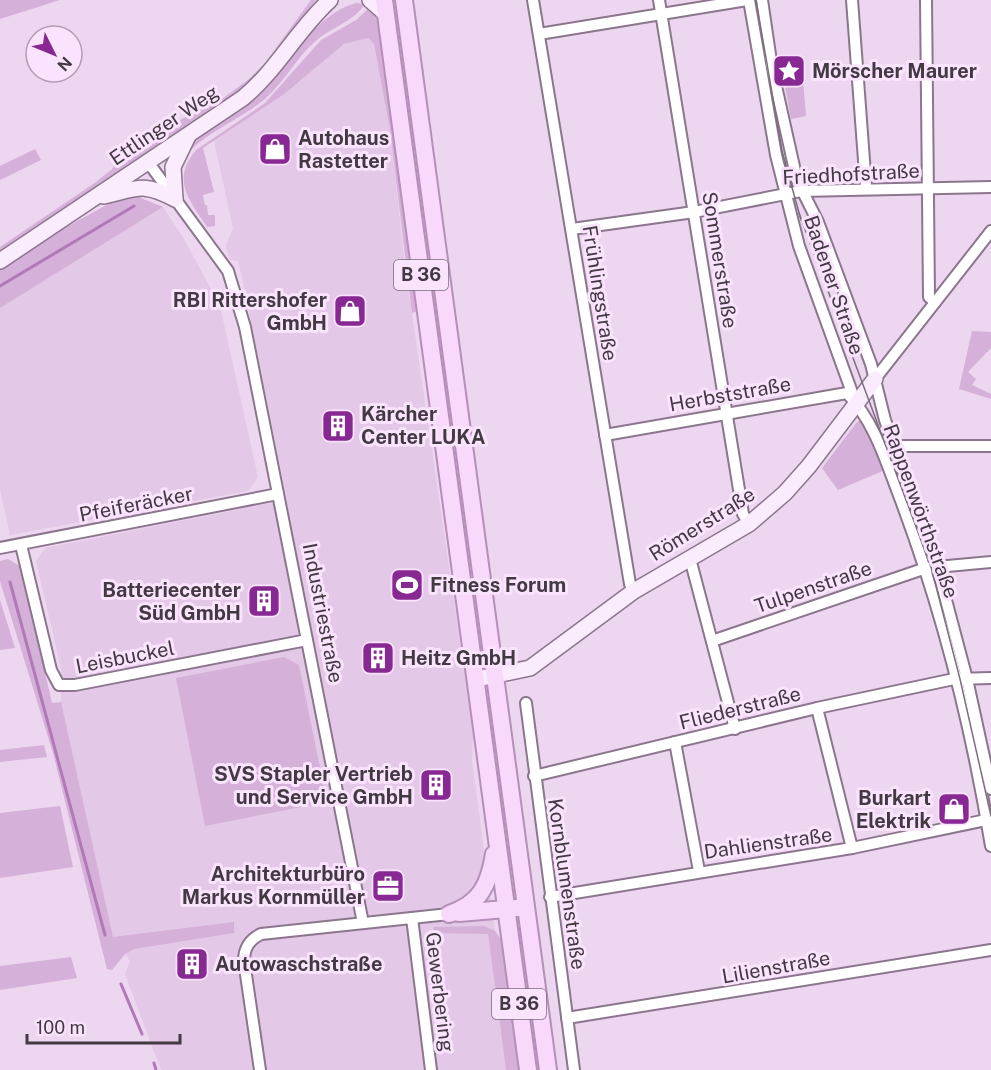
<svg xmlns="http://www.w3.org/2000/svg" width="991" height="1070" viewBox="0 0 991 1070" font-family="'Public Sans',sans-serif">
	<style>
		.built { fill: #e4c8e7 }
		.green { fill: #d5b0d9 }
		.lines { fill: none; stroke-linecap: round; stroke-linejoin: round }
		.stream { stroke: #b179b7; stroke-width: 3 }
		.street-casing { stroke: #8b768d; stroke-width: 14 }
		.secondary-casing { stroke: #8b768d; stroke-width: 18 }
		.primary-casing { stroke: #b58fb9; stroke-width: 20 }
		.street { stroke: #fff; stroke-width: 10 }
		.secondary { stroke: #fbecfd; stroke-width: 15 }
		.primary { stroke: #f8d8fb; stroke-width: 16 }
		.tram { stroke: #7c6e7e; stroke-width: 1.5 }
		.labels { text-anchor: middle; stroke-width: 6; stroke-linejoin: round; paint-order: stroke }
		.shield { fill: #fae3fd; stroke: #796c7b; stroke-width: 1.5 }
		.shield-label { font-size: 18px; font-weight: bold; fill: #423943 }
		.poi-label { font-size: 20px; font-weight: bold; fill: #423943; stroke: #fae3fd; text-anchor: start }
		.street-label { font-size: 20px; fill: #423943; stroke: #fae3fd }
	</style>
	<rect width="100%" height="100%" fill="#edd6ef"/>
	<g class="built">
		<polygon points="368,38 374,44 390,130 405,266 473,731 472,761 495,931 488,934 506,1070 161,1070 125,974 130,961 113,937 61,709 61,668 36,561 45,548 287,500 243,282 238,261 231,260 228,255 226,245 233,228 214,141 283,95 344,44"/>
		<polygon points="163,207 184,239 220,306 258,477 248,491 10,535 0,489 0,308"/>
	</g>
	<g class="green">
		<polygon points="0,0 60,0 0,19"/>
		<polygon points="311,0 316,0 268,64 251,81 218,107 0,253 0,247 96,182 112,169 120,155 150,135 222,99 249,79 265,63"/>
		<path d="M356,3l9,1c-11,17 -32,23 -47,35 -21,17 -32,41 -52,59 -26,22 -59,33 -82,59 12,-25 46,-39 67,-55 37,-29 58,-86 105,-99z"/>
		<path d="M371,6l9,12 40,292 -8,3 -22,-183 -16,-86 -6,-6 -24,6 -61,51 -80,53 11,44 -11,3 2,10h2l1,10h7v11l-8,1c-18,-27 -36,-47 -11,-77l69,-47 56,-63 35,-20z"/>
		<polygon points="801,56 806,116 791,119 780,59"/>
		<polygon points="35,149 41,160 0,180 0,166"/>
		<polygon points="137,193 141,198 163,207 0,308 0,267 21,252 123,196"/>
		<polygon points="972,331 991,332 991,348 968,372 976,379 972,385 991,394 991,399 959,389"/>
		<polygon points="863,419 885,470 838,490 822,468 857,422"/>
		<polygon points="8,559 20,566 52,703 61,702 113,937 234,922 234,933 134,949 125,954 112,970 107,969 53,753 0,581 0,561"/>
		<polygon points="0,600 15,648 0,650"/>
		<polygon points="284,657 299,665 327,802 205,826 176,678"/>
		<polygon points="44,745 47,757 0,762 0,750"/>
		<polygon points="60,806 73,867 0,878 0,813"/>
		<polygon points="484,926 495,931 501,939 519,1070 506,1070 488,934 433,933 434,927"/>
		<polygon points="71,957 77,978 0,990 0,966"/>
	</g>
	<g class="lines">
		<g class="stream">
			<polyline points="0,286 134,206"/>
			<polyline points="10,582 105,935"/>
			<polyline points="121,984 142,1034"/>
			<polyline points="154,1063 156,1070"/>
		</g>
		<g class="street-casing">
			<g id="street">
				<polyline points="533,0 630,584 634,591"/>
				<polyline points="659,0 743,514 749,524"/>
				<polyline points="749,0 776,155 799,246 854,398"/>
				<polyline points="762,0 772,68 797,180 818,222 871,364 885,420 937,566 967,679 991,789"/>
				<polyline points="852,0 866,187"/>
				<polyline points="926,0 929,297 935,302"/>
				<polyline points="539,34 747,0"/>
				<polyline points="148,162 228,271 245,327 363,923"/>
				<polyline points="572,229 694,212 801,191 991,187"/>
				<polyline points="875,379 991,231"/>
				<path d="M605,435l242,-42c28,30 38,66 53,105 41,109 72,232 91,348"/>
				<polyline points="895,446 991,446"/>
				<polyline points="21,545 51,670 59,685 75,685 307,640"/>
				<polyline points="0,548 278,494"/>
				<polyline points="688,559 692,566 735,729"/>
				<polyline points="712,641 926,568 991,562"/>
				<polyline points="526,703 574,1070"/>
				<polyline points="817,708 852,848"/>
				<polyline points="675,742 699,871"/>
				<polyline points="534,776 817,708 954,679 991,678"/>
				<polyline points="550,897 852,848 991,819"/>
				<polyline points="412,918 431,1070"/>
				<polyline points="567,1018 991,950"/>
				<path d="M260,1070l-16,-109c0,-13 5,-21 17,-27l188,-20"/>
			</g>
		</g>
		<g class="secondary-casing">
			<g id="secondary">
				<polyline points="370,0 385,13"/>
				<path d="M104,196c34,-8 39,-14 71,3"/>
				<polyline points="175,199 173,167 188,136"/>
				<path d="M0,261l243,-163c35,-29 54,-68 87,-98"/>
				<polyline points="477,679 530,668 634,591 749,524 785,493 809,466 875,379"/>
			</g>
		</g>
		<g class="primary-casing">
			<g id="primary">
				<polyline points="384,0 528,1070"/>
				<polyline points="404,0 548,1070"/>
				<polyline points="459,913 517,908"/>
				<path d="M449,914c31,-10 40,-29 45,-60"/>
			</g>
		</g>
		<use href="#street" class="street"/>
		<use href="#secondary" class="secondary"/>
		<use href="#primary" class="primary"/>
		<g class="tram">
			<polyline points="756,0 782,151 801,220"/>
			<polyline points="799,213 931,567 960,679 991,816"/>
		</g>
	</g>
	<defs>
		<g id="sight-square" transform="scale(1.725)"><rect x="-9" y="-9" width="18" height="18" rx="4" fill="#872893" stroke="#fae3fd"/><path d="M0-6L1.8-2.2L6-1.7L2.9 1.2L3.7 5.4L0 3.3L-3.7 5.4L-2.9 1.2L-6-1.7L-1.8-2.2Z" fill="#fff"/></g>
		<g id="shop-square" transform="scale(1.725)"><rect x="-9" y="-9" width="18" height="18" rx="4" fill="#872893" stroke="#fae3fd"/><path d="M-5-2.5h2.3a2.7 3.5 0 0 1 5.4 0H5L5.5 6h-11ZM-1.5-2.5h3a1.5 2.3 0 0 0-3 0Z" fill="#fff"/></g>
		<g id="building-square" transform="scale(1.725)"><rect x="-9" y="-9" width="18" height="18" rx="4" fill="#872893" stroke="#fae3fd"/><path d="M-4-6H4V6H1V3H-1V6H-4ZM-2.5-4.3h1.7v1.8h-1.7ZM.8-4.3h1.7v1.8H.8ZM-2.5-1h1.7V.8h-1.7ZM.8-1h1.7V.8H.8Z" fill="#fff"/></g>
		<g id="stadium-square" transform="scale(1.725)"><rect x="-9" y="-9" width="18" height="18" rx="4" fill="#872893" stroke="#fae3fd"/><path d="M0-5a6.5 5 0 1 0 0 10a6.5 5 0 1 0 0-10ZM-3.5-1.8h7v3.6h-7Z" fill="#fff"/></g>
		<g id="office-square" transform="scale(1.725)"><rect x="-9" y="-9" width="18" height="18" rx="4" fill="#872893" stroke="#fae3fd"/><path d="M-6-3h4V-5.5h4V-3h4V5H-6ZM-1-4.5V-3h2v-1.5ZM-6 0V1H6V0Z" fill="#fff"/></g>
	</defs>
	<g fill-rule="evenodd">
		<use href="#sight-square" x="789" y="71"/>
		<use href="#shop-square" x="275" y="149"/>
		<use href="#shop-square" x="350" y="311"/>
		<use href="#building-square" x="338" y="426"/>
		<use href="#stadium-square" x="407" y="585"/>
		<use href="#building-square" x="264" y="601"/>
		<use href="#building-square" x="378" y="658"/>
		<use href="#building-square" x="436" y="785"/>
		<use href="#shop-square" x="954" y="809"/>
		<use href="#office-square" x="388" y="886"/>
		<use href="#building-square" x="192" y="964"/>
	</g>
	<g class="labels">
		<g class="shield">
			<rect x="394" y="260" width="54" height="30" rx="4.5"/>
			<rect x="492" y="989" width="54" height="30" rx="4.5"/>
		</g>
		<g class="shield-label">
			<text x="421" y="281">B 36</text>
			<text x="519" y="1010">B 36</text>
		</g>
		<g class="poi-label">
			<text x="812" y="78">Mörscher Maurer</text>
			<text x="298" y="145">Autohaus<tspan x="298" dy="23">Rastetter</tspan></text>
			<text x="327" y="307" text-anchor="end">RBI Rittershofer<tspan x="327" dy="23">GmbH</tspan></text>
			<text x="361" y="421">Kärcher<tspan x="361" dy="23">Center LUKA</tspan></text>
			<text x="430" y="592">Fitness Forum</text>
			<text x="241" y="597" text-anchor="end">Batteriecenter<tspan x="241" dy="23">Süd GmbH</tspan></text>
			<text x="401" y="665">Heitz GmbH</text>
			<text x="413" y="781" text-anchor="end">SVS Stapler Vertrieb<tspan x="413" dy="23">und Service GmbH</tspan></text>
			<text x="931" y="805" text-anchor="end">Burkart<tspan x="931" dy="23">Elektrik</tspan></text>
			<text x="365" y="881" text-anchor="end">Architekturbüro<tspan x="365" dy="23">Markus Kornmüller</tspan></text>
			<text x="215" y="971">Autowaschstraße</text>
		</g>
		<g class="street-label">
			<text transform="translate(164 125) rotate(-34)" y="7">Ettlinger Weg</text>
			<text transform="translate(851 174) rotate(-3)" y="7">Friedhofstraße</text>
			<text transform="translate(720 260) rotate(81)" y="7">Sommerstraße</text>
			<text transform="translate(834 285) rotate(71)" y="7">Badener Straße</text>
			<text transform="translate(600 293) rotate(81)" y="7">Frühlingstraße</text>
			<text transform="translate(730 394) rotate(-10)" y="7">Herbststraße</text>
			<text transform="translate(136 504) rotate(-11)" y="7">Pfeiferäcker</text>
			<text transform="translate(921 511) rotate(70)" y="7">Rappenwörthstraße</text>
			<text transform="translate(702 524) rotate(-32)" y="7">Römerstraße</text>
			<text transform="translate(813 587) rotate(-19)" y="7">Tulpenstraße</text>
			<text transform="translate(323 613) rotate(79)" y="7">Industriestraße</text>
			<text transform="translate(125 657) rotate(-11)" y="7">Leisbuckel</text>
			<text transform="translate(740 708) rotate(-14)" y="7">Fliederstraße</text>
			<text transform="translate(768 843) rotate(-8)" y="7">Dahlienstraße</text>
			<text transform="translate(567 884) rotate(82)" y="7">Kornblumenstraße</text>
			<text transform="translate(776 967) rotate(-10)" y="7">Lilienstraße</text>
			<text transform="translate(440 992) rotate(83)" y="7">Gewerbering</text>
		</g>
	</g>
	<g transform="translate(54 54) rotate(133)"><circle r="28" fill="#fae3fd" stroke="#b09fb3" stroke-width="1.5"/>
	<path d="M0-4.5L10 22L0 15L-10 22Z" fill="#872893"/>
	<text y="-9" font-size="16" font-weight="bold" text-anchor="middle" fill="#423943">N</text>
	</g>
	<path d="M27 1034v9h153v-9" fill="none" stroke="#423943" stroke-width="3"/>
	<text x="36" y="1034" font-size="18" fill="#423943" stroke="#fae3fd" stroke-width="4.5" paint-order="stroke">100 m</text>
</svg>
